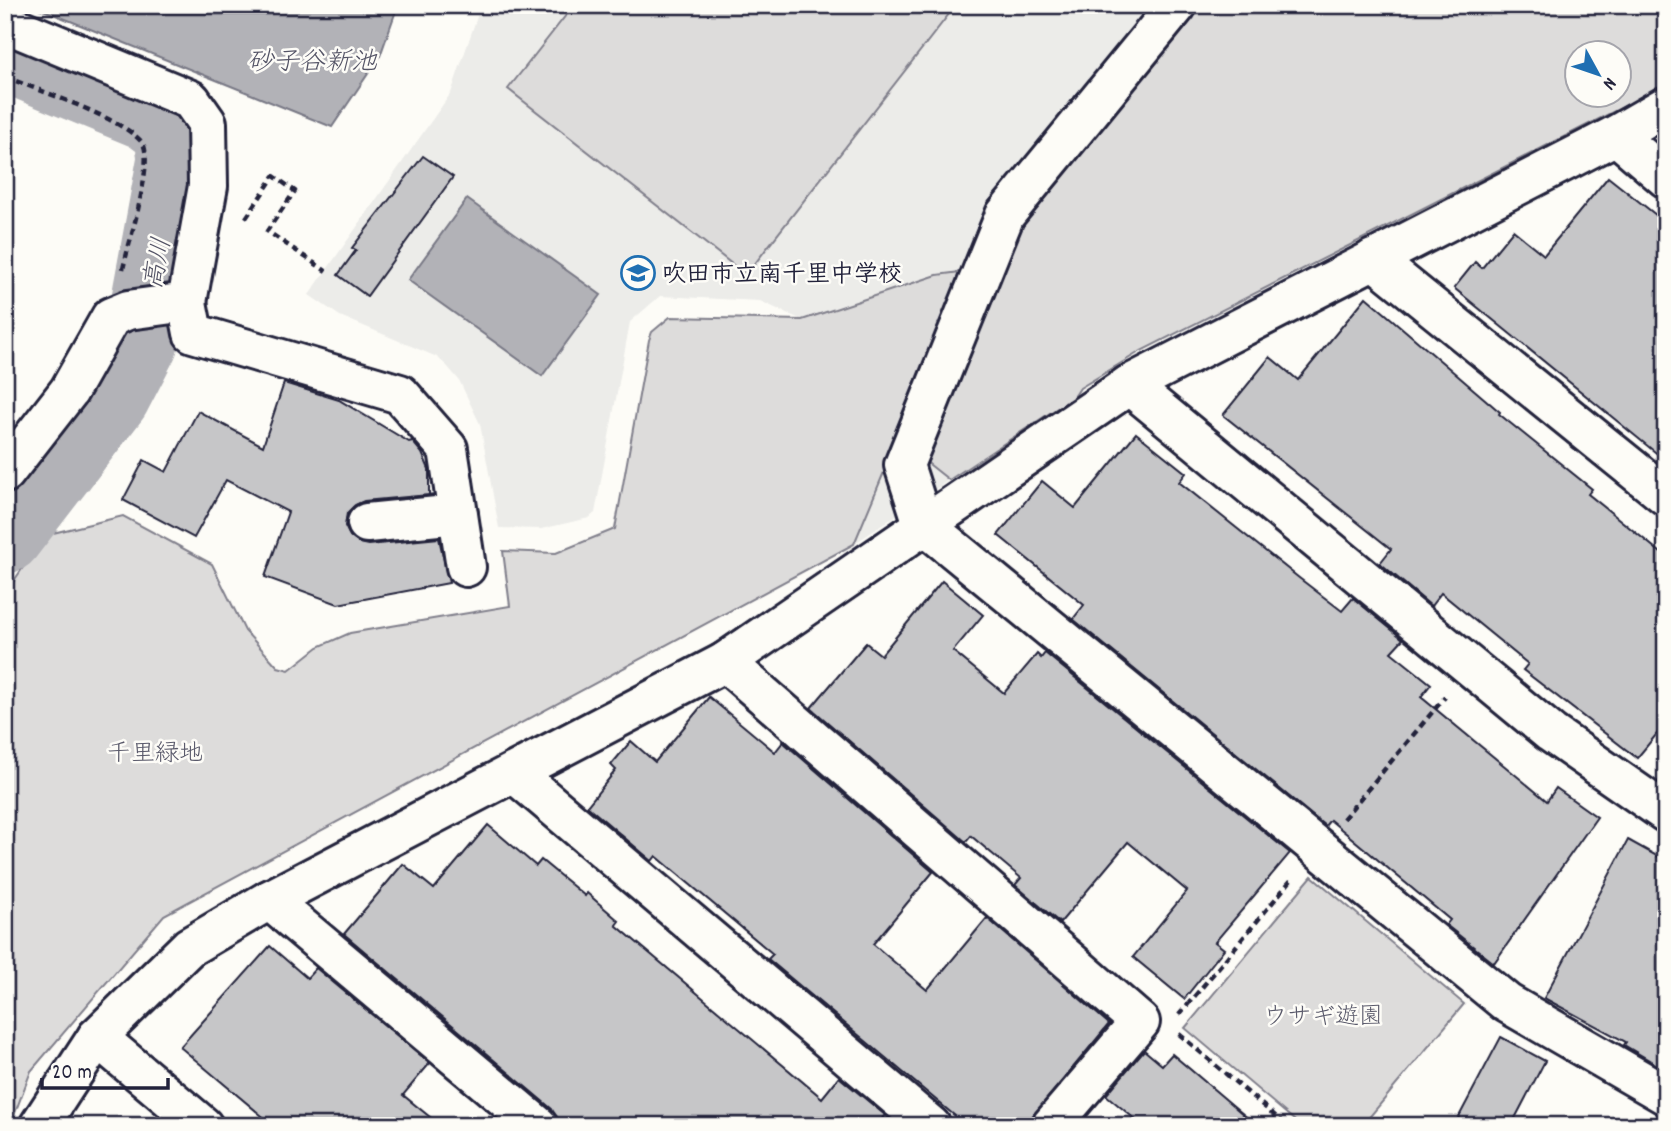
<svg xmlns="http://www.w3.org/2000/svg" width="1671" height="1131" viewBox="0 0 1671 1131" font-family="Dekko,'Klee One',sans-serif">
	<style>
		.built { fill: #ecece9 }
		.green { fill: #dddcdb; stroke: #807f8b; stroke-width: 2; fill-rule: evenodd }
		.water { fill: #b2b2b7; stroke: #787885; stroke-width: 2 }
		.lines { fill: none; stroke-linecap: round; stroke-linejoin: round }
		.river { stroke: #b2b2b7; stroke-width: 75 }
		.building { fill: #c6c6c8; stroke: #22223b; stroke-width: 2 }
		.minor-casing { stroke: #22223b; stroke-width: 44 }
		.path { stroke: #22223b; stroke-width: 4.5; stroke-dasharray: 7 5; stroke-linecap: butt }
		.minor { stroke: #fdfcf7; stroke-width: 38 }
		.labels { text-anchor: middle; stroke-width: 5; stroke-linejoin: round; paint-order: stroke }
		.poi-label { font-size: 24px; font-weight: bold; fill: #22223b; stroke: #fdfcf7; text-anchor: start }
		.park-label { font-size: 24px; fill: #5a5a6b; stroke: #fdfcf7 }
		.water-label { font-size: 26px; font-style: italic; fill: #545466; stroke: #fdfcf7 }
	</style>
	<rect width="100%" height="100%" fill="#fdfcf7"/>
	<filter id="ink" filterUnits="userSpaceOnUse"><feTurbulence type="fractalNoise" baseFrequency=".0143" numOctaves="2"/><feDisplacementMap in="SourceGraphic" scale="14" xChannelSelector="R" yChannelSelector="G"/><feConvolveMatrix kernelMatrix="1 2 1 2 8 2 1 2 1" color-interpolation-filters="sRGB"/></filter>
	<g filter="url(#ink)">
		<polygon class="built" points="481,5 1191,5 920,456 949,480 854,544 967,271 937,275 802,320 760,301 660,296 630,322 595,513 589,518 541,529 499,528 480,424 459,380 447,366 437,357 340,316 309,295 451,93"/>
		<g class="green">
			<polygon points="574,5 956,5 746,275 508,89"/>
			<path d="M1191,5h475v80l-525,266 -61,37 -6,9 -125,83 -29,-23 98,-238zM1576,52h42v42h-42z"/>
			<polygon points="968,271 854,544 164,915 31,1071 10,1126 5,1126 5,594 45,535 123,516 212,564 245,631 278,667 289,670 318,647 350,633 510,606 503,551 556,553 615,529 649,340 652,332 670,317 802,320 937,275"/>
			<polygon points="1312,876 1464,1004 1362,1126 1301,1126 1185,1028"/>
		</g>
		<g class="water">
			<polygon points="31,5 398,5 380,56 332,127"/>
			<polygon points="467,199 601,295 542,376 408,280"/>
		</g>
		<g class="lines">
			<polyline class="river" points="5,54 148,113 171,130 175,158 141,342 113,396 5,536"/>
		</g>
		<g class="building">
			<polygon points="423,156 453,177 367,296 338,275 356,250 352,248"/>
			<polygon points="1608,177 1666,223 1666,461 1454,288 1475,262 1482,268 1513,230 1544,255"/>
			<polygon points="1366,297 1500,412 1499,414 1592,489 1588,494 1666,557 1666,723 1637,758 1523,670 1528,664 1441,593 1431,606 1380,563 1391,549 1223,415 1270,357 1298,380"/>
			<polygon points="284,383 339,400 409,442 412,441 422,453 429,469 429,495 364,501 355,505 347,513 345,526 350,536 359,543 368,545 439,538 449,583 338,604 265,577 288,512 226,480 194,538 123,500 144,460 166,472 198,411 263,446"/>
			<polygon points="1136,433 1186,473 1179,482 1299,578 1342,611 1353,598 1403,639 1391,652 1431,684 1421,697 1547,801 1556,788 1597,817 1494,963 1446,925 1450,920 1330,820 1325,826 1073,619 1084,605 998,535 1042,481 1075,508"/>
			<polygon points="942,581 983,615 953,651 1004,693 1037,654 1041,658 1045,653 1290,853 1215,942 1224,949 1184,999 1133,957 1187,891 1128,842 1060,923 1015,885 1021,878 971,836 966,842 811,708 866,643 881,655"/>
			<polygon points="709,697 775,752 783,742 933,872 873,944 927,990 987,918 1109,1024 1025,1126 967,1126 768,959 773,954 656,856 652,861 587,806 616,770 611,765 631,741 655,762"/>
			<polygon points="488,825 536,866 541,860 585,896 587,893 619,921 616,925 822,1098 839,1077 885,1115 876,1126 559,1126 552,1109 344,934 403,864 434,889"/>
			<polygon points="1628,840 1666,861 1666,1070 1624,1045 1626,1042 1544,998"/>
			<polygon points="270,946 307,978 316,968 430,1063 403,1095 441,1126 274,1126 180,1047"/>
			<polygon points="1501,1037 1545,1061 1511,1126 1454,1126"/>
			<polygon points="1144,1050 1162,1065 1172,1054 1257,1126 1143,1126 1106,1095"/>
		</g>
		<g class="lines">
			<g class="minor-casing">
				<g id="minor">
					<polyline points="1177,5 1005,215 904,465 923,524 1507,1003 1666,1095"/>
					<polyline points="5,23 191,100 207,123 208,186 187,302 128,310 111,317 69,391 5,473"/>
					<polyline points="1616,135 1666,178"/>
					<polyline points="1373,259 1666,496"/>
					<polyline points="187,302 193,333 400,394 448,449 466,567"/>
					<polyline points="1129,385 1551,733 1666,813"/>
					<polyline points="367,523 458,514"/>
					<polyline points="725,662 1140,1022 1051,1126"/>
					<polyline points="514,773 931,1126"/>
					<polyline points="269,900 538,1126"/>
					<polyline points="97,1037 203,1126"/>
					<polyline points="39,1126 97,1037 189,947 269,900 725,662 1129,385 1616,135 1666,106"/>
				</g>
			</g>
			<g class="path">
				<path d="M5,77c28,11 129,45 139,69 8,23 -15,96 -21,123"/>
				<polyline points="246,218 274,176 295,191 267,231 326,271"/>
				<polyline points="1343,819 1445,697"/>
				<polyline points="1179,1015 1292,879"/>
				<polyline points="1179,1034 1287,1126"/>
			</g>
			<use href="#minor" class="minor"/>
		</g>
	</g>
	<defs>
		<g id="school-ring" transform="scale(1.75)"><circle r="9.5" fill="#fdfcf7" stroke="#1f6fb2" stroke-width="1.5"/><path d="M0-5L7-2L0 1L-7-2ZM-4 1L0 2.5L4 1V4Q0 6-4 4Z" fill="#1f6fb2"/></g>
	</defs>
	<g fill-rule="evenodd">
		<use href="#school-ring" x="638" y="273"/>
	</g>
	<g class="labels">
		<g class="poi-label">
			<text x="662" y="281">吹田市立南千里中学校</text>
		</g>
		<g class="park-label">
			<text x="155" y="760">千里緑地</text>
			<text x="1323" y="1023">ウサギ遊園</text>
		</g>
		<g class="water-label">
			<text x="312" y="69">砂子谷新池</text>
			<text transform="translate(156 263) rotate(-79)" y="9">高川</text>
		</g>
	</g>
	<rect width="1671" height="1131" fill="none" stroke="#fdfcf7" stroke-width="28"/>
	<rect x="14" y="14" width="1643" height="1103" fill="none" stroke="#22223b" stroke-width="2.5" filter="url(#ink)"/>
	<g transform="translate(1598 74) rotate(130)"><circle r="33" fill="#fdfcf7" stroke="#a5a5ac" stroke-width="2"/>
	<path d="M0-5L12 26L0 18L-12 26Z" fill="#1f6fb2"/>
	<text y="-10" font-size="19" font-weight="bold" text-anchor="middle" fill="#22223b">N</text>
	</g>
	<path d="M42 1078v10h126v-10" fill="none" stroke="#22223b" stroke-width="3.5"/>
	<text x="52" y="1078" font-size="21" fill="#22223b" stroke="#fdfcf7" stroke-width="5" paint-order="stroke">20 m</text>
</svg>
